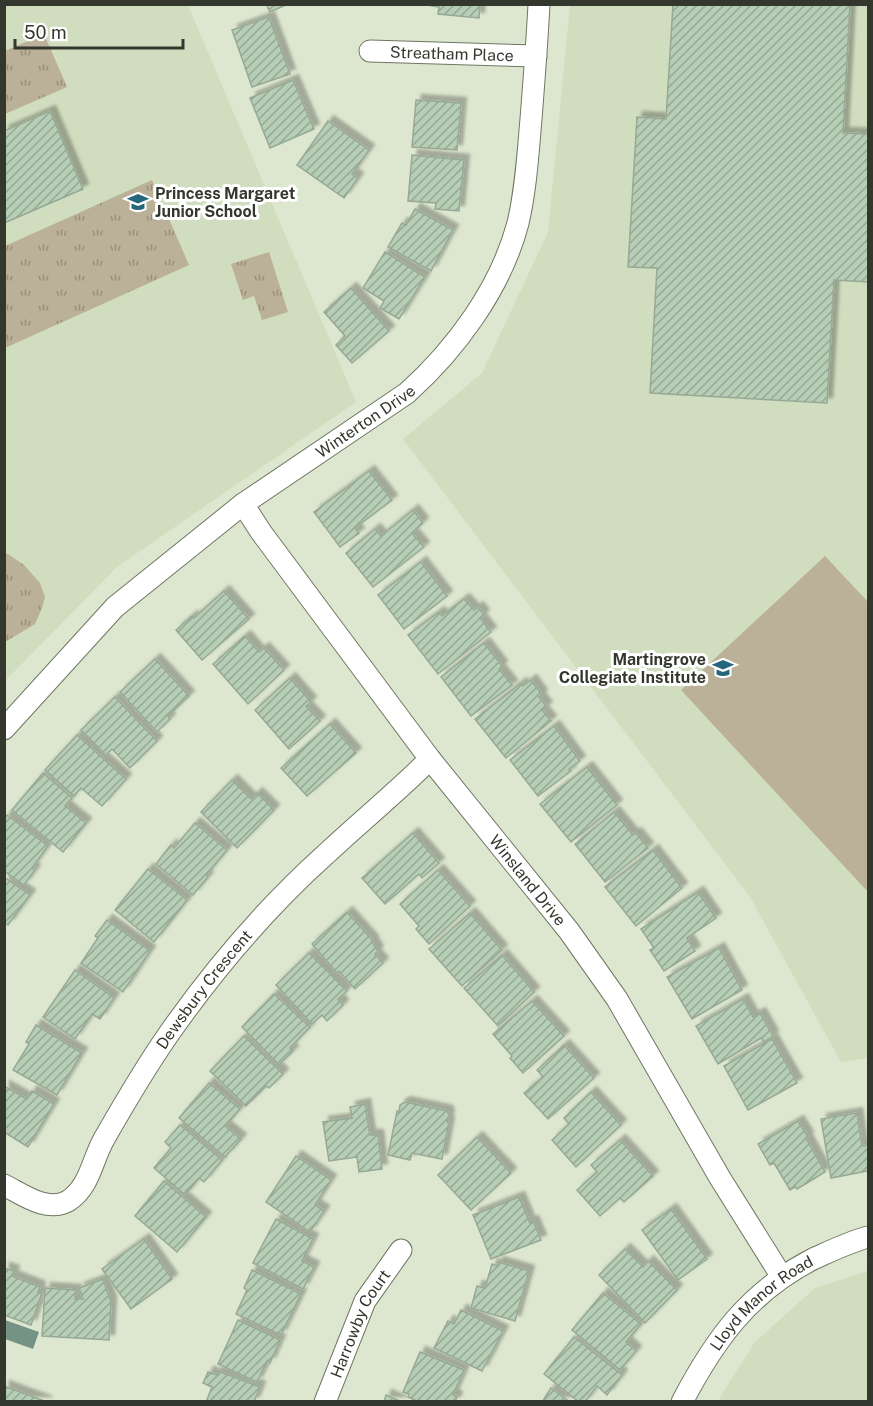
<svg xmlns="http://www.w3.org/2000/svg" width="873" height="1406" viewBox="0 0 873 1406" font-family="'Public Sans',sans-serif">
	<style>
		.built { fill: #d0ddbe }
		.grass { fill: url(#grass-tufts) }
		.pitch { fill: #bbb098 }
		.water { fill: #749384 }
		.building { fill: url(#building-hatch); stroke: #97a996; stroke-width: 1.5; filter: url(#shadow) }
		.lines { fill: none; stroke-linecap: round; stroke-linejoin: round }
		.minor-casing { stroke: #6f7762; stroke-width: 23 }
		.minor { stroke: #fff; stroke-width: 21 }
		.labels { text-anchor: middle; stroke-width: 6; stroke-linejoin: round; paint-order: stroke }
		.street-label { font-size: 16px; fill: #34372e; stroke: #fff }
		.poi-label { font-size: 16px; font-weight: bold; fill: #34372e; stroke: #fff; text-anchor: start }
	</style>
	<defs>
		<pattern id="grass-tufts" width="24" height="20" patternUnits="userSpaceOnUse" patternTransform="scale(1.5)"><rect width="24" height="20" fill="#bbb098"/><path d="M3 7l-1-3M5 7V3M7 7l1-3M15 17l-1-3M17 17v-4M19 17l1-3" fill="none" stroke="#99907c"/></pattern>
		<pattern id="building-hatch" width="6" height="6" patternUnits="userSpaceOnUse" patternTransform="scale(1.5)"><rect width="6" height="6" fill="#b6ceb5"/><path d="M-1 1l2-2M0 6l6-6M5 7l2-2" fill="none" stroke="#95a894"/></pattern>
		<filter id="shadow"><feDropShadow dx="5.5" dy="-5.5" stdDeviation="1.5" flood-color="#0004"/></filter>
	</defs>
	<rect width="100%" height="100%" fill="#dde7cf"/>
	<g class="built">
		<polygon points="5,5 188,5 356,402 117,567 5,681"/>
		<polygon points="570,5 868,5 868,1058 841,1062 750,897 403,439 482,373 548,232"/>
		<polygon points="868,1271 868,1401 718,1401 754,1343 815,1288"/>
	</g>
	<g class="grass">
		<polygon points="44,34 67,87 5,114 5,51"/>
		<polygon points="152,180 189,265 5,348 5,246"/>
		<polygon points="269,252 288,312 262,320 254,296 243,300 231,264"/>
		<polygon points="4,554 8,554 24,565 40,583 45,597 42,608 35,624 5,642"/>
	</g>
	<polygon class="pitch" points="825,556 868,602 868,892 681,690"/>
	<polygon class="water" points="5,1320 39,1332 33,1349 5,1339"/>
	<g class="building">
		<polygon points="266,4 288,4 270,12"/>
		<polygon points="421,4 480,4 479,18 438,14 439,7"/>
		<polygon points="673,4 850,4 843,133 868,134 868,282 834,280 827,403 650,393 657,268 628,267 637,117 666,119"/>
		<polygon points="269,17 290,74 252,87 232,30"/>
		<polygon points="293,80 314,129 270,148 250,98"/>
		<polygon points="416,100 461,103 457,150 412,147"/>
		<polygon points="50,111 83,189 4,223 4,131"/>
		<polygon points="328,121 369,150 352,174 358,178 344,198 297,165"/>
		<polygon points="412,155 464,160 459,211 435,209 436,203 408,201"/>
		<polygon points="415,209 453,230 431,271 388,247 402,223 406,225"/>
		<polygon points="385,252 425,277 399,319 380,308 384,301 363,288"/>
		<polygon points="351,288 389,331 352,363 336,345 345,336 324,312"/>
		<polygon points="369,471 392,500 355,528 359,533 340,547 314,512"/>
		<polygon points="413,510 423,523 412,533 424,547 373,587 346,553 375,529 381,536"/>
		<polygon points="421,562 447,596 404,629 378,595"/>
		<polygon points="224,591 249,619 202,660 176,630 192,616 194,618"/>
		<polygon points="464,599 474,610 478,607 484,615 480,618 491,632 438,674 408,635 439,612 442,616"/>
		<polygon points="245,636 259,652 264,648 284,670 248,704 213,664"/>
		<polygon points="484,643 502,666 499,669 512,685 471,716 441,677"/>
		<polygon points="155,659 189,696 168,716 170,719 157,732 120,692"/>
		<polygon points="290,678 311,702 306,706 320,721 289,749 255,710"/>
		<polygon points="531,680 542,695 539,697 547,707 542,710 551,721 506,758 475,719 521,683 523,686"/>
		<polygon points="115,697 157,741 130,768 112,749 106,755 81,730"/>
		<polygon points="330,724 356,753 307,796 281,768"/>
		<polygon points="554,726 580,761 569,769 571,771 538,796 510,760"/>
		<polygon points="77,735 126,779 102,806 81,788 74,796 45,770"/>
		<polygon points="587,767 617,805 571,842 540,804"/>
		<polygon points="43,773 72,798 65,806 86,823 63,852 12,810"/>
		<polygon points="232,780 251,799 257,793 274,810 237,848 201,812"/>
		<polygon points="614,812 633,835 636,833 648,848 605,882 575,844"/>
		<polygon points="7,815 48,846 32,868 35,870 24,885 4,871 4,819"/>
		<polygon points="195,823 227,850 206,875 208,877 193,895 156,864 171,845 174,848"/>
		<polygon points="413,833 439,863 422,878 419,874 385,904 362,878"/>
		<polygon points="653,850 682,888 636,926 605,887"/>
		<polygon points="148,869 187,900 154,942 115,910"/>
		<polygon points="438,870 470,906 429,944 416,929 419,926 400,904"/>
		<polygon points="4,877 30,895 8,925 4,922"/>
		<polygon points="698,892 716,918 687,938 695,951 664,971 650,950 654,948 641,929"/>
		<polygon points="347,912 373,941 372,942 378,951 375,954 383,963 355,989 339,971 337,973 312,944"/>
		<polygon points="470,913 502,950 462,986 429,949"/>
		<polygon points="107,920 150,951 123,992 81,963 98,938 95,936"/>
		<polygon points="719,948 742,990 692,1019 667,977"/>
		<polygon points="309,953 347,991 338,999 343,1005 327,1021 322,1015 312,1024 276,985"/>
		<polygon points="502,955 534,992 498,1026 464,988"/>
		<polygon points="75,970 114,998 100,1019 92,1014 75,1039 43,1017"/>
		<polygon points="274,994 310,1027 290,1048 293,1051 279,1065 242,1027"/>
		<polygon points="743,999 753,1017 760,1013 773,1036 764,1042 761,1038 718,1064 696,1026"/>
		<polygon points="532,1001 564,1036 523,1073 510,1058 512,1056 493,1034"/>
		<polygon points="36,1025 82,1053 57,1095 13,1070 29,1044 26,1042"/>
		<polygon points="244,1036 283,1074 269,1088 266,1086 246,1106 210,1071"/>
		<polygon points="772,1039 797,1083 748,1110 724,1066"/>
		<polygon points="564,1045 594,1078 548,1119 524,1093 543,1077 537,1070"/>
		<polygon points="209,1083 240,1109 225,1126 241,1139 225,1157 179,1118"/>
		<polygon points="4,1086 27,1099 32,1091 54,1104 28,1147 4,1132"/>
		<polygon points="591,1092 621,1125 576,1167 552,1140 569,1124 564,1118"/>
		<polygon points="405,1102 447,1111 449,1115 447,1122 449,1122 442,1159 412,1153 410,1160 388,1155 397,1111 399,1112 400,1105"/>
		<polygon points="365,1104 370,1135 378,1135 382,1169 359,1172 357,1157 329,1161 323,1122 352,1118 350,1107"/>
		<polygon points="857,1113 862,1146 868,1145 868,1171 831,1178 821,1119"/>
		<polygon points="798,1121 808,1137 806,1138 825,1172 797,1189 795,1187 790,1190 774,1163 770,1165 758,1144"/>
		<polygon points="180,1125 222,1160 204,1182 199,1178 185,1195 154,1168 171,1148 165,1142"/>
		<polygon points="477,1137 511,1173 471,1210 438,1175"/>
		<polygon points="620,1140 653,1176 624,1202 620,1198 600,1216 577,1190 597,1172 591,1165"/>
		<polygon points="296,1156 331,1180 315,1205 324,1211 310,1232 266,1202"/>
		<polygon points="164,1181 206,1217 177,1252 135,1216"/>
		<polygon points="519,1197 530,1223 533,1221 541,1240 491,1259 473,1215"/>
		<polygon points="671,1209 707,1259 678,1280 642,1230"/>
		<polygon points="276,1219 313,1239 302,1261 314,1267 303,1289 253,1263"/>
		<polygon points="144,1239 172,1279 131,1309 102,1269"/>
		<polygon points="625,1249 643,1267 648,1261 677,1290 645,1323 599,1275"/>
		<polygon points="498,1262 529,1271 515,1321 471,1308 477,1286 485,1288 492,1264 497,1266"/>
		<polygon points="4,1268 14,1271 12,1276 40,1287 38,1292 42,1293 31,1325 4,1315"/>
		<polygon points="252,1270 301,1294 281,1335 236,1314 247,1290 244,1288"/>
		<polygon points="103,1279 111,1302 109,1340 42,1336 45,1288 76,1290 75,1299 83,1299 79,1288"/>
		<polygon points="603,1293 641,1324 626,1342 636,1351 620,1370 572,1330"/>
		<polygon points="461,1310 503,1331 482,1371 434,1348 448,1321 454,1324"/>
		<polygon points="238,1320 280,1340 270,1363 267,1361 257,1382 218,1364"/>
		<polygon points="574,1337 622,1375 607,1395 597,1386 585,1402 579,1402 544,1374"/>
		<polygon points="420,1352 464,1370 453,1395 457,1397 455,1402 419,1402 408,1397 409,1394 403,1392"/>
		<polygon points="218,1371 260,1387 254,1402 206,1402 212,1387 203,1383 208,1372 217,1375"/>
		<polygon points="4,1386 47,1402 4,1402"/>
		<polygon points="551,1388 570,1402 542,1402"/>
		<polygon points="386,1395 402,1402 384,1402"/>
	</g>
	<g class="lines">
		<g class="minor-casing">
			<g id="minor">
				<path id="s1" d="M370,51l166,5"/>
				<path id="s2" d="M243,504l18,28 169,227 139,172 48,68 103,179 62,99"/>
				<path id="s3" d="M4,729l111,-122 128,-103 164,-111c49,-44 94,-105 111,-170 8,-34 10,-70 13,-104 3,-38 6,-76 8,-115"/>
				<path id="s4" d="M4,1185c18,9 43,28 64,16 22,-14 24,-41 36,-62 20,-35 41,-71 64,-104 46,-66 98,-127 158,-181 34,-32 71,-62 104,-95"/>
				<path id="s5" d="M325,1402l40,-101 36,-51"/>
				<path id="s6" d="M682,1402c33,-63 67,-110 131,-143 18,-8 36,-17 55,-22"/>
			</g>
		</g>
		<use href="#minor" class="minor"/>
	</g>
	<defs>
		<g id="school-bare" transform="scale(1.62)"><path d="M0-5L7-2L0 1L-7-2ZM-4 1L0 2.5L4 1V4Q0 6-4 4Z" fill="#25677a" stroke="#fff" stroke-width="2.5" paint-order="stroke"/></g>
	</defs>
	<g fill-rule="evenodd">
		<use href="#school-bare" x="138" y="202"/>
		<use href="#school-bare" x="723" y="668"/>
	</g>
	<g class="labels">
		<g class="street-label">
			<text dy="6" stroke="none"><textPath href="#s1" startOffset="82">Streatham Place</textPath></text>
			<text dy="6" stroke="none"><textPath href="#s3" startOffset="477">Winterton Drive</textPath></text>
			<text dy="6" stroke="none"><textPath href="#s2" startOffset="472">Winsland Drive</textPath></text>
			<text dy="6" stroke="none"><textPath href="#s4" startOffset="322">Dewsbury Crescent</textPath></text>
			<text dy="6" stroke="none"><textPath href="#s6" startOffset="129">Lloyd Manor Road</textPath></text>
			<text dy="6" stroke="none"><textPath href="#s5" startOffset="86">Harrowby Court</textPath></text>
		</g>
		<g class="poi-label">
			<text x="155" y="199">Princess Margaret<tspan x="155" dy="18">Junior School</tspan></text>
			<text x="706" y="665" text-anchor="end">Martingrove<tspan x="706" dy="18">Collegiate Institute</tspan></text>
		</g>
	</g>
	<rect width="873" height="1406" fill="none" stroke="#34372e" stroke-width="12"/>
	<path d="M15 39v9h168v-9" fill="none" stroke="#34372e" stroke-width="3"/>
	<text x="24" y="39" font-size="18" fill="#34372e" stroke="#ffffff" stroke-width="4.5" paint-order="stroke">50 m</text>
</svg>
